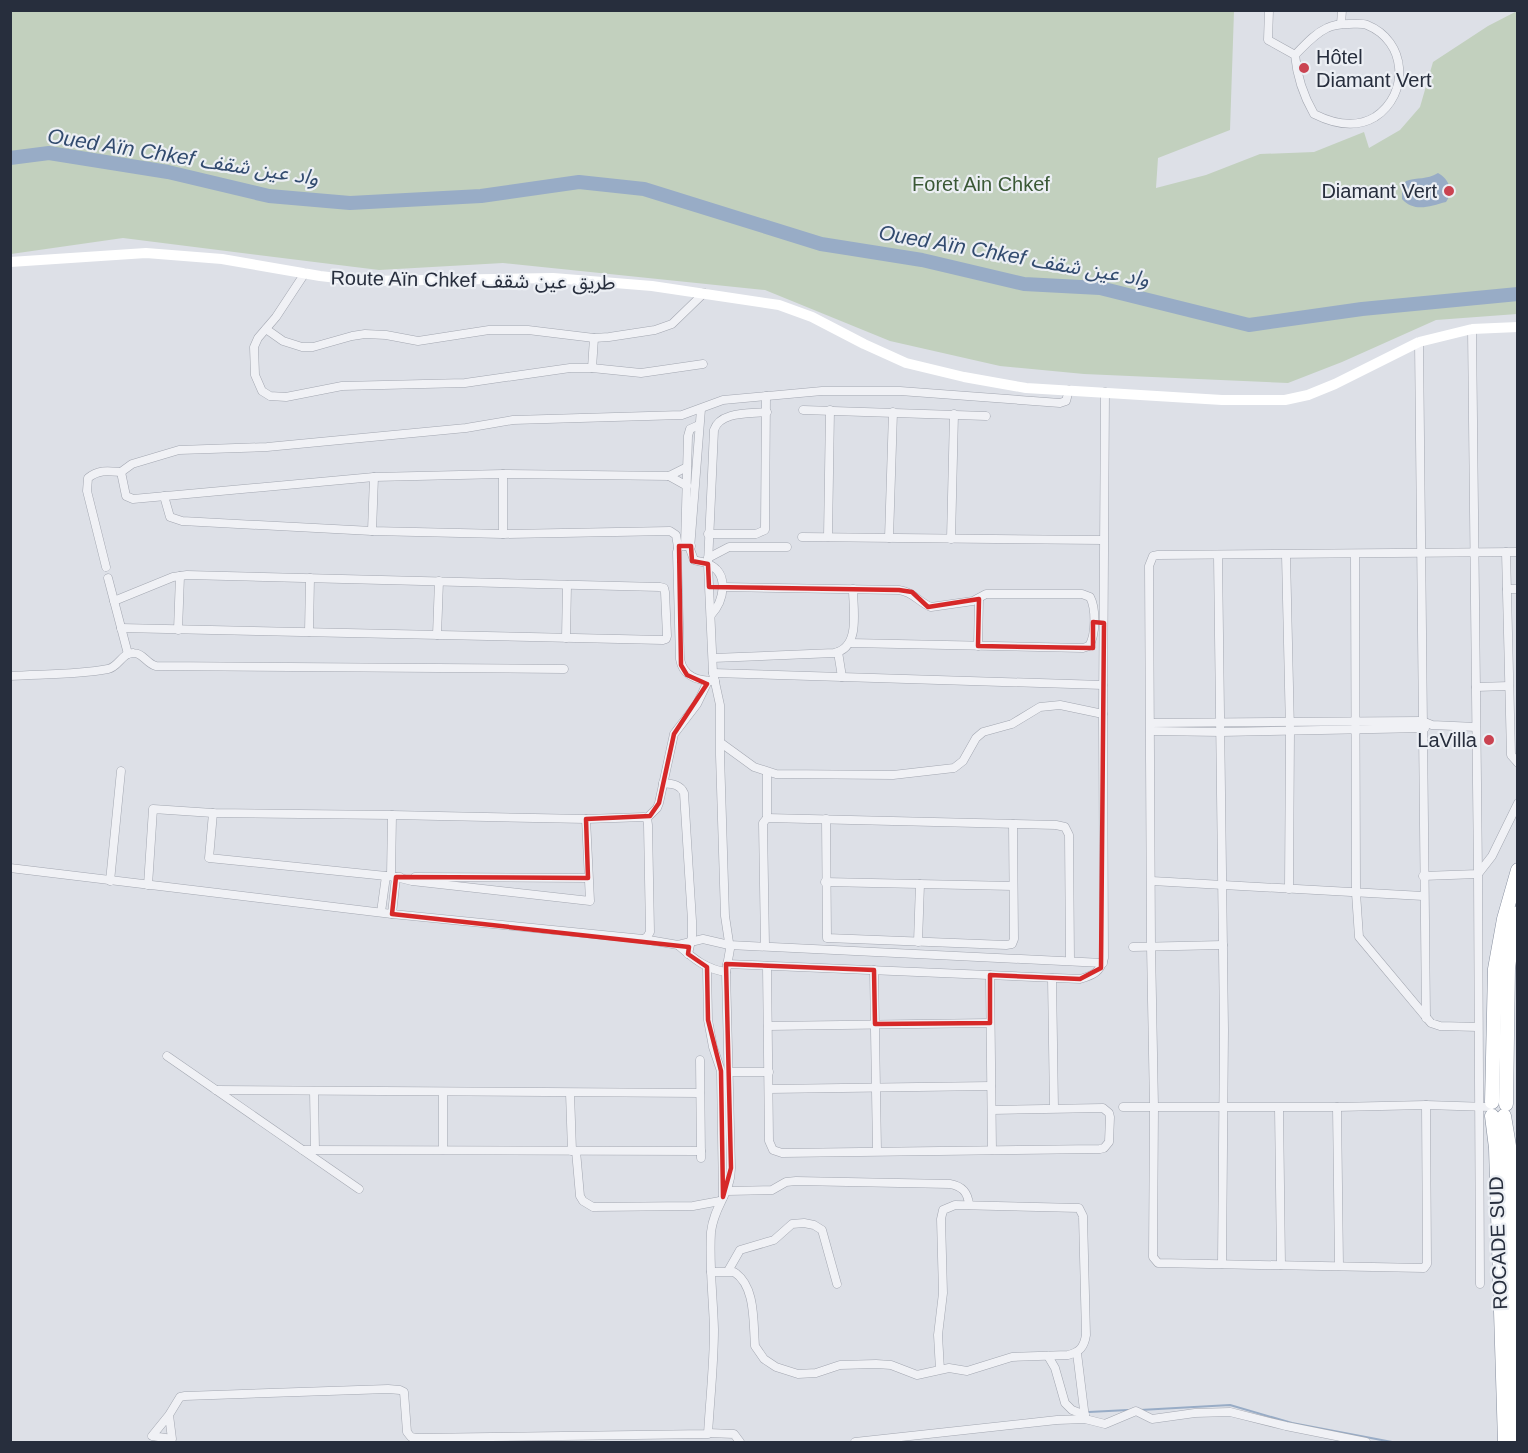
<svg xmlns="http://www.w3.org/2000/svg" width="1528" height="1453" viewBox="0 0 1528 1453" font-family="Arial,'Noto Sans Arabic',sans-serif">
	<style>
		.green { fill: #c2d0be }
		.water { fill: #98acc6 }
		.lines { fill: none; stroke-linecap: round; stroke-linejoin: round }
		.stream { stroke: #98acc6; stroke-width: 2 }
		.river { stroke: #98acc6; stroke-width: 14 }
		.street-casing { stroke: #a3a7b1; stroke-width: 9 }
		.highway-casing { stroke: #858d9d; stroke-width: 15 }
		.street { stroke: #f0f1f5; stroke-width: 8 }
		.secondary { stroke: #fff; stroke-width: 10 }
		.highway { stroke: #fff; stroke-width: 14 }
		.marked { fill: none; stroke: #d62828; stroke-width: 4.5; stroke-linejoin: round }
		.poi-dot { fill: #ca4351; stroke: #eceff4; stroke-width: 2 }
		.labels { text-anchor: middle; stroke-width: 4.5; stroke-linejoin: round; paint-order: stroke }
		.poi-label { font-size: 20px; fill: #272e3d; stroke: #eceff4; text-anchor: end }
		.park-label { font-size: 20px; fill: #3a5835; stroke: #eceff4 }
		.street-label { font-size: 20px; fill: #272e3d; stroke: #eceff4 }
		.water-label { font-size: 21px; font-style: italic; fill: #324b6f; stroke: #eceff4 }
	</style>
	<rect width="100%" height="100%" fill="#dde0e7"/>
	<polygon class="green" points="10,11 1234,11 1230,130 1158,158 1156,188 1206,175 1260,154 1314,152 1364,132 1369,148 1400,130 1420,107 1433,62 1488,26 1517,11 1517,314 1436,320 1342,362 1288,383 1084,374 1000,366 890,341 765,290 503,263 379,270 123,238 11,254"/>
	<path class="water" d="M1438,173c11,6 16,18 8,29 -16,4 -31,11 -44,-3v-12l4,-6c12,-4 20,-1 32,-8z"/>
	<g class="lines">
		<g class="stream">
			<polyline points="1140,1410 1230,1405 1292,1423 1392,1442"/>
			<polyline points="1089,1412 1128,1410"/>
		</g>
		<polyline class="river" points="10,158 49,153 168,172 269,196 350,203 481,196 579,182 644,189 821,244 922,260 1024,284 1100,288 1249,325 1362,309 1518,294"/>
		<g class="street-casing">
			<g id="street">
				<path d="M1269,10l-1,30 27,15c2,22 8,40 19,59 20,10 41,15 61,3 35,-23 32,-76 -8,-92 -5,-2 -12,-1 -18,-1 -8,0 -16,1 -22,4 -13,6 -22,17 -32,27"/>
				<polyline points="1341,24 1342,10"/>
				<polyline points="305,273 276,317 258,338 254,347 255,375 262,391 270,396 286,397 342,386 465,383 570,368 592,368 641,373 703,364"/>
				<polyline points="266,329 283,341 302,347 313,347 352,336 365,334 386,335 418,341 489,330 528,330 594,338 609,337 655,330 672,324 704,293"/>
				<polyline points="1419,342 1426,1018"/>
				<polyline points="592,368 594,338"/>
				<path d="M701,409l-11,140 4,11c4,2 9,1 14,4 22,9 16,37 3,51"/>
				<polyline points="803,410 986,416"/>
				<polyline points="121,472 126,496 133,499 374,477 503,474 669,476 687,467"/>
				<polyline points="669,476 687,486"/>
				<polyline points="164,496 170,517 182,521 372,531 503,534 670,531 676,535 678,547"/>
				<polyline points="372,531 374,477"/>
				<polyline points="503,534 503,474"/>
				<polyline points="708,534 756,534 765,530 766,396"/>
				<polyline points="802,537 1103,540"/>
				<polyline points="828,537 830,410"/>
				<polyline points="889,538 893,412"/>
				<polyline points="951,539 954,414"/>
				<polyline points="685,546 688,436 690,429 699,425"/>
				<path d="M691,546h-12l-2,6 3,107c3,18 18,22 35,22"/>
				<polyline points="1506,552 1511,755 1518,763"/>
				<polyline points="1286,555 1290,731 1289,889"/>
				<polyline points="1355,555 1356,893 1359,937 1431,1023 1440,1026 1478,1027"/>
				<polyline points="1218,556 1224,1030 1222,1264"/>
				<polyline points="708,558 729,547 787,547"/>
				<path d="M106,567l-19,-76 1,-13c11,-9 21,-7 33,-6l11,-8 47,-14 88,-3 199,-19 47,-8 169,-5 41,-15 99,-9h78l160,12 6,-2 3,-11"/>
				<polyline points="108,578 128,654"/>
				<path d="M723,587l176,3c15,2 19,12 32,17l42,-6 13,-7h96l8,3c6,11 6,38 -1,49l-6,2 -233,-5"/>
				<polyline points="1507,589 1518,589"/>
				<polyline points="114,601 173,577 187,575 660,587 664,588 665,592 667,636 666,639 663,640 121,628"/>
				<polyline points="178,630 180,576"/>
				<polyline points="309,632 310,578"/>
				<polyline points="437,635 439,581"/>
				<polyline points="566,638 567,585"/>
				<polyline points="978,646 979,599"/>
				<polyline points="838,652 842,677"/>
				<path d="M713,658l121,-5c27,-5 19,-43 19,-64"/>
				<polyline points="713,673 1103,685"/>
				<path d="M10,676c32,-2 66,-1 98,-7 11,-2 14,-17 26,-16 9,0 13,11 22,13l408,3"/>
				<polyline points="1476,687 1509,686"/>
				<polyline points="1151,723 1422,721 1432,725 1476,727"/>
				<polyline points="1151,731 1221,732 1425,728"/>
				<polyline points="721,743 754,767 776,774 893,775 954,768 963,761 976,738 983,732 1012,724 1040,707 1060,705 1103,714"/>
				<path d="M663,783c9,1 17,1 21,10l8,128v15l-4,18"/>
				<polyline points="213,813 209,858 396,877 412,881 590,901 586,819"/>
				<polyline points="647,818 657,808 659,803 674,734 697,704 708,681"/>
				<polyline points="767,818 767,772"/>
				<polyline points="826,819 827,938 1006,945 1012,944 1014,939 1013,824"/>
				<polyline points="10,868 392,914 643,939 647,937 650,932 648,825 647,818 644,817 586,819 392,815 391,876"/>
				<polyline points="1423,876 1478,874 1472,329"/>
				<polyline points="415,877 588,878"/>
				<polyline points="110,881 121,771"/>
				<polyline points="1152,881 1423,896"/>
				<polyline points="825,882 1013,886"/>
				<polyline points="148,885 153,809 213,813 392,815"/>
				<polyline points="381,912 386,876"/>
				<polyline points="392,914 396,877 400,877"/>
				<polyline points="643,939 678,945 703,939 729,945 1103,963"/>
				<polyline points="918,942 920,884"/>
				<path d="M678,945c15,13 27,24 48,27"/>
				<polyline points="765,946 763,823 767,818 1056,825 1065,827 1069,835 1070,961"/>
				<polyline points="1133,947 1223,945"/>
				<path d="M727,964l353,15c14,-4 20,-7 24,-21l-1,-244 2,-322"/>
				<polyline points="767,966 769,1141 773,1150 782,1153 1100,1149 1104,1148 1109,1142 1110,1117 1109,1113 1103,1108 992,1110"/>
				<polyline points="707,967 708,1020 713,1047 721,1071 723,1197"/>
				<polyline points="874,970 877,1151"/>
				<polyline points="990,975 992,1150"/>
				<polyline points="1052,978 1054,1108"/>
				<polyline points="768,1026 990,1023"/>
				<polyline points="167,1056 359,1189"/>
				<polyline points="700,1060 701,1158"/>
				<polyline points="729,1072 769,1072"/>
				<polyline points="769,1089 991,1086"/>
				<polyline points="216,1090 700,1093"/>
				<polyline points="314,1091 315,1150"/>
				<polyline points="443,1092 443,1150"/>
				<polyline points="570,1093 572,1151"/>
				<polyline points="1426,1105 1427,1264 1424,1268 1158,1263 1153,1257 1154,1107 1151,946 1149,566 1153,556 1158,555 1518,552"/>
				<polyline points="1123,1107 1337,1107 1426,1105 1489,1107"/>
				<polyline points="1337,1107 1339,1266"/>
				<polyline points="1279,1108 1281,1265"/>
				<polyline points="303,1150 701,1151"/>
				<polyline points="576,1151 580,1196 583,1201 593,1207 693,1206 720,1201"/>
				<path d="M727,1191l45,-1 14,-8 10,-1 154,3c12,2 18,8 19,21"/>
				<polyline points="728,1271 740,1250 774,1240 792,1224 804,1223 814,1225 822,1230 837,1284"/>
				<path d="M711,1272h23c22,14 19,50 21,74l9,13 12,8 22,7 18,-1 24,-8 36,-1 15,1 26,10 32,-7 18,3 45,-14 56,-2c12,-3 16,-8 18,-20l-3,-119 -4,-8 -124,-3 -12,5 -2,9 2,74 -5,42 2,35"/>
				<polyline points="1480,1284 1478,874 1492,856 1518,803"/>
				<polyline points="1077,1353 1085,1418"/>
				<polyline points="1048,1356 1055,1368 1065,1403 1072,1410 1085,1415"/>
				<path d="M169,1415l-17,21 20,3 -3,-24 11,-18 5,-1 203,-7 12,1 4,2 3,40 4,5 6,1 291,-4c2,-35 6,-70 6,-105 -1,-33 -5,-65 -3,-97 3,-27 20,-38 20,-64l-5,-196 4,-23 -5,-33 -5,-161v-50l-7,-32 -5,-109 6,-134c6,-19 36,-16 53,-18"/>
				<polyline points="708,1433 734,1434 740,1442"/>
				<polyline points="855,1442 1057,1420 1085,1419 1105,1424 1136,1411 1152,1419 1195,1413 1230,1412 1286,1426 1366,1442"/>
			</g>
		</g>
		<g class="highway-casing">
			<g id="highway">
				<polyline points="1492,1102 1495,969 1504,919 1518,870"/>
				<polyline points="1506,1104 1508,969 1513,928 1518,913"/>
				<polyline points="1492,1116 1496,1148 1505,1442"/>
				<polyline points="1504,1116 1509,1146 1517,1442"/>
			</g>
		</g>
		<use href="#street" class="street"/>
		<polyline class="secondary" points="10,262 146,253 222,259 320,276 363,281 553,278 652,286 779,305 812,317 864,344 906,363 964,377 1026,388 1222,400 1285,400 1308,395 1335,384 1419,342 1472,329 1518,327"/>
		<use href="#highway" class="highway"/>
	</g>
	<path class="marked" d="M679,546h12l1,15 16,3 1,23 190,3 13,2 16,15 51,-8 -1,47 115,2v-26l11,1 -3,345 -21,11 -90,-4v48l-115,1 -1,-54 -148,-6 5,204 -8,29 -2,-126 -13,-51 -1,-53 -19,-13 1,-7 -297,-33 4,-37 192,1 -2,-59 64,-3 9,-13 15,-69 33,-50 -20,-9 -6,-10z"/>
	<g class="poi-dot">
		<circle cx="1304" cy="68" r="6"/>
		<circle cx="1449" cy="191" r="6"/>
		<circle cx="1489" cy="740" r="6"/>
	</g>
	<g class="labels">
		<g class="poi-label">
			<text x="1316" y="64" text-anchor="start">Hôtel<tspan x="1316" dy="23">Diamant Vert</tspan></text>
			<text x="1437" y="198">Diamant Vert</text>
			<text x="1477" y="747">LaVilla</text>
		</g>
		<g class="park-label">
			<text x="981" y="191">Foret Ain Chkef</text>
		</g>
		<g class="street-label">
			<text transform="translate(473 280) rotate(1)" y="7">Route Aïn Chkef طريق عين شقف</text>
			<text transform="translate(1498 1243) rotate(-92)" y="7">ROCADE SUD</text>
		</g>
		<g class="water-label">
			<text transform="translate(183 157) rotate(9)" y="7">Oued Aïn Chkef واد عين شقف</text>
			<text transform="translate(1014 256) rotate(10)" y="7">Oued Aïn Chkef واد عين شقف</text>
		</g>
	</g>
	<rect width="1528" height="1453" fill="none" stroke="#272e3d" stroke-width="24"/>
</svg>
